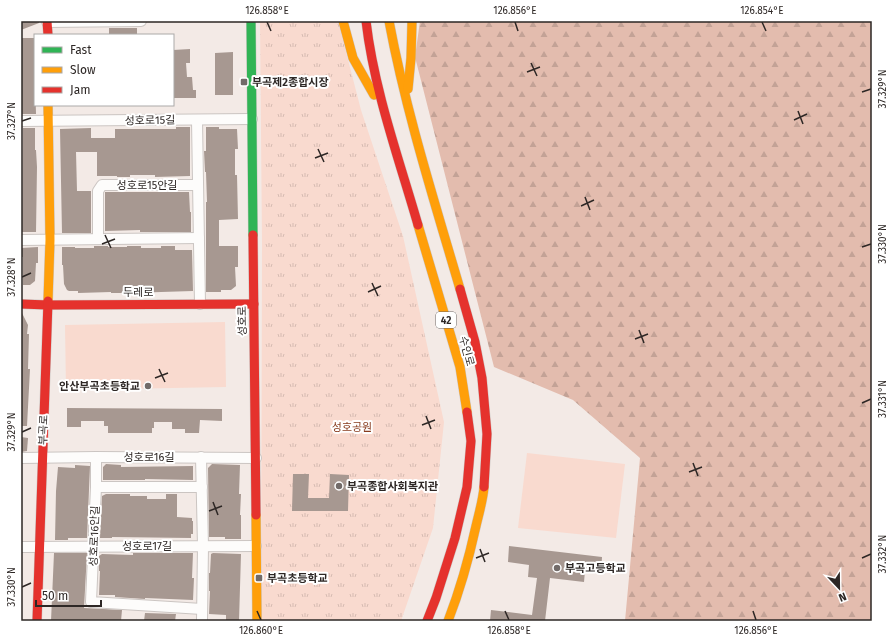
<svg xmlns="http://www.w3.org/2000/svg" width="893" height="642" viewBox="0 0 893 642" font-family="'Fira Sans','Noto Sans KR',sans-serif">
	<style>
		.green { fill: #f9dacf }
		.forest { fill: url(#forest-firs) }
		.park { fill: url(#park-tufts) }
		.building { fill: #a79891 }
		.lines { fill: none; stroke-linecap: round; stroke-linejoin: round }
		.street-casing { stroke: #cbc5c2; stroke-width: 12 }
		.fast-casing { stroke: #cbc5c2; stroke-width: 10 }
		.slow-casing { stroke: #cbc5c2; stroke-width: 10 }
		.jam-casing { stroke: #cbc5c2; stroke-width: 10 }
		.street { stroke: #fdfcfb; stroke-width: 10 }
		.fast { stroke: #30b455; stroke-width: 9 }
		.slow { stroke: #ff9f0a; stroke-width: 9 }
		.jam { stroke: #e5322d; stroke-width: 9 }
		.ticks { fill: none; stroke: #2d2725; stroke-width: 1.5 }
		.poi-dot { fill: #726b69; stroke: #fff; stroke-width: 1.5 }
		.labels { text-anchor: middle; stroke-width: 4; stroke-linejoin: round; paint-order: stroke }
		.shield { fill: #fff; stroke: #6c6866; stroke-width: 1 }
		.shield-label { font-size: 10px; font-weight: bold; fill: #2d2725 }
		.poi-label { font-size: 11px; font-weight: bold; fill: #2d2725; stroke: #fff; text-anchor: start }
		.street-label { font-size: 11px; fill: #2d2725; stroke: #fff }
		.park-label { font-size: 11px; fill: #883b1d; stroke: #fff }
		.neatline { fill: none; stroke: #2d2725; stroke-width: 1.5 }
		.ticks-label { font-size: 10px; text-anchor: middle; fill: #2d2725 }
	</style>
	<defs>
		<pattern id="forest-firs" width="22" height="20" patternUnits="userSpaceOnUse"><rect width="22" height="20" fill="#e3bcae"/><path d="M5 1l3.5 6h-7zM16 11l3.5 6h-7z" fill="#c3a296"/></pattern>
		<pattern id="park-tufts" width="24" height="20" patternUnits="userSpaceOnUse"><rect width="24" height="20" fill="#f9dacf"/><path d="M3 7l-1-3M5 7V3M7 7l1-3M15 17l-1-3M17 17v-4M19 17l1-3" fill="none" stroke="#d6bbb2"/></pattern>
	</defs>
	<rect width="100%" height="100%" fill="#f3eae6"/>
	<g class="green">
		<polygon points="225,322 226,387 66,390 65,325"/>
		<polygon points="527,453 625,464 616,538 518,528"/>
	</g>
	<polygon class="forest" points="420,21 872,21 872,621 625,621 640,458 573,400 494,367 415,57"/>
	<polygon class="park" points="260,21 338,21 361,110 403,236 444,422 433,528 401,621 261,621 262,244"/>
	<g class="building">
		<polygon points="21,21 39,21 39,23 21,30"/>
		<rect x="109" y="28" width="28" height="7"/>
		<polygon points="21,38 34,38 36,114 21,114"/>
		<polygon points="190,49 190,63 186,63 187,77 192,77 193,90 196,90 196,98 173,98 173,50"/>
		<polygon points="233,52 233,95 215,95 215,53"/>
		<polygon points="176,127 190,127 190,176 155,177 155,175 130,175 130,177 117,177 117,176 97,176 97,152 76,152 77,191 91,191 91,233 62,233 60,129 91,128 91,138 115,138 115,129 176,129"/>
		<polygon points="206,127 219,127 219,129 237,129 238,149 235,149 235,175 237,175 238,219 219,220 219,246 238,246 238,267 235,267 236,286 231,290 221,290 221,292 206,292 206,202 207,202 206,172 205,172 204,151 206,151"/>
		<polygon points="23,128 35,128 35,150 36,150 37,167 36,232 22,232"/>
		<polygon points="105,192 189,192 190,212 191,212 191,232 140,232 140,230 105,231"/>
		<polygon points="94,246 108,246 108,247 127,247 127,246 141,246 141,248 161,248 161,246 175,246 175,250 192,250 193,291 129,293 111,293 111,292 78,293 78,291 69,291 67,290 64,284 63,265 62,265 62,247 75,247 75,248 94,248"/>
		<polygon points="38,247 38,263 36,263 35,281 30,285 23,285 23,257 21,257 21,248"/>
		<polygon points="21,313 22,313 28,325 27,334 29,334 28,369 30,369 27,426 21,426"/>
		<polygon points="67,408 222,409 222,421 200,420 199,433 185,433 185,429 172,429 172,422 154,422 154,428 152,428 152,433 108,433 108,426 104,426 104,421 81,421 81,427 67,427"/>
		<polygon points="21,437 28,438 27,451 21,452"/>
		<polygon points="106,464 121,465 121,467 193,466 193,480 145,479 145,480 103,480 103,467"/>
		<polygon points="212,464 240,465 239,494 241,494 240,515 241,515 241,539 225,539 225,537 209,537 208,468"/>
		<polygon points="75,465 90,466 87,538 68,538 68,540 55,540 56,491 58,467 75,468"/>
		<polygon points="293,474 309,474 308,498 329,498 330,474 349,475 348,511 292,511"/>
		<polygon points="106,494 130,494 130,496 147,496 147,499 166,499 166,494 177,494 177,517 192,518 192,521 193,521 193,534 191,534 191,538 112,537 112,538 100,538 102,496"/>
		<polygon points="509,546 602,557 601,573 585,571 584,582 550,578 545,621 490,621 491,610 532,615 537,578 528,577 529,565 508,562"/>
		<polygon points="54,553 87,553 84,608 122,610 121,621 51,621"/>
		<polygon points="133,553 193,553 192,578 194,578 193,600 145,598 145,599 115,597 115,595 99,595 100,571 99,571 99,556 102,554 133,555"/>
		<polygon points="213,553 241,554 239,621 226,621 226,615 209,614 210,591 209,591 209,573 210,573 211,554"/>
		<polygon points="145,613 176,614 175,621 144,621"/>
	</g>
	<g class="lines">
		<g class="street-casing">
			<g id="street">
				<polyline points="47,22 141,21"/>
				<polyline points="197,120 200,304"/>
				<polyline points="21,121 252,119"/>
				<polyline points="98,239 98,191 102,185 198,185"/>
				<polyline points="21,240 199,238"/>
				<polyline points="201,457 203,546 202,621"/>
				<polyline points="21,458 96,457 256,458"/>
				<polyline points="96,487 96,457"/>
				<polyline points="202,487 96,487 91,602 202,609"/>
				<polyline points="21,547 256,546"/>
			</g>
		</g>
		<g class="fast-casing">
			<polyline id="fast" points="251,21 253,235"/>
		</g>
		<g class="slow-casing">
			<g id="slow">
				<polyline points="343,21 353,58 374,95"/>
				<path d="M389,21c17,91 45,179 71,268"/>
				<polyline points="408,89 411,58 412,21"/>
				<polyline points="418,225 460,367 467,412"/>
				<polyline points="48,301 50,240 48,105"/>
				<polyline points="256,515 257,621"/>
				<path d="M448,621c12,-31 21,-63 28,-95 3,-13 7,-26 8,-39"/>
			</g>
		</g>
		<g class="jam-casing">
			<g id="jam">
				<polyline points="47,21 48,35"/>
				<path d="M366,21c8,69 33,138 52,204"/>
				<polyline points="253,235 256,515"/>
				<polyline points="460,289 475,342 482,378 487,434 484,487"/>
				<polyline points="21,304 48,305 254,304"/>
				<polyline points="37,621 48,301"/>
				<polyline points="427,621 436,598 455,538 467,487 471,441 467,412"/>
			</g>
		</g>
		<use href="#street" class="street"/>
		<use href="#fast" class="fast"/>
		<use href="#slow" class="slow"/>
		<use href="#jam" class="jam"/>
	</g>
	<path class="ticks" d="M267,22l4,9M515,22l3,9M762,22l4,9M531,63l6,13M527,72l13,-5M862,92l9,-3M798,111l5,13M794,120l13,-6M22,121l9,-3M318,149l6,13M315,158l13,-5M585,197l5,13M581,206l13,-6M105,235l6,13M102,244l13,-5M862,247l9,-3M22,277l9,-4M372,283l6,13M368,292l13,-6M639,330l5,13M635,339l13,-5M159,369l6,13M155,378l13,-5M862,403l9,-4M426,416l5,13M422,425l13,-5M22,432l9,-4M693,463l5,13M689,472l13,-5M213,502l5,13M209,511l13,-5M480,549l5,13M476,558l13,-5M862,558l9,-4M22,587l9,-4M257,611l4,9M505,611l4,9M753,611l3,9"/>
	<g class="poi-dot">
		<rect x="240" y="78" width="8" height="8" rx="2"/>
		<circle cx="148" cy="386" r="4"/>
		<circle cx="339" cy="486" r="4"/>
		<circle cx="557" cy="568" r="4"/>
		<rect x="255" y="574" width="8" height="8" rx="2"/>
	</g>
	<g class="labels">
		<rect class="shield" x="436" y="312" width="20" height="16" rx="3"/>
		<g class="shield-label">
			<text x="446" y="324">42</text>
		</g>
		<g class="poi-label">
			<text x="252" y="86">부곡제2종합시장</text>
			<text x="140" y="390" text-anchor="end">안산부곡초등학교</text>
			<text x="347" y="490">부곡종합사회복지관</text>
			<text x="565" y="572">부곡고등학교</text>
			<text x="267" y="582">부곡초등학교</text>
		</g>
		<g class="street-label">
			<text transform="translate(150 120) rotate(-1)" y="4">성호로15길</text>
			<text x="147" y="189">성호로15안길</text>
			<text x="138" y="296">두레로</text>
			<text transform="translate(242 321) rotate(-91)" y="4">성호로</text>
			<text transform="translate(467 351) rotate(75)" y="4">수인로</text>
			<text transform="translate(43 430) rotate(-88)" y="4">부곡로</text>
			<text x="149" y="461">성호로16길</text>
			<text transform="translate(94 536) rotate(-88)" y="4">성호로16안길</text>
			<text x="147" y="550">성호로17길</text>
		</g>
		<g class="park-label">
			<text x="352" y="431">성호공원</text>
		</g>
	</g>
	<rect width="893" height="642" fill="none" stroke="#ffffff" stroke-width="44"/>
	<rect x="34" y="34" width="140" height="72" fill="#ffffff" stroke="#aba9a8"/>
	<rect x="42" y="47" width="20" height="6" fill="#30b455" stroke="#aba9a8"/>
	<text x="70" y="54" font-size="12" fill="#2d2725">Fast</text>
	<rect x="42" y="67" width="20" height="6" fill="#ff9f0a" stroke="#aba9a8"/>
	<text x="70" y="74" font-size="12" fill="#2d2725">Slow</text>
	<rect x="42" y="87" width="20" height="6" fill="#e5322d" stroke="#aba9a8"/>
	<text x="70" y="94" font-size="12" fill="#2d2725">Jam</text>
	<g transform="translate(839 588) rotate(158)" stroke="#ffffff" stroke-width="3" paint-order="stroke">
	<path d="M0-3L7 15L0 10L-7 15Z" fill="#2d2725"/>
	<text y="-6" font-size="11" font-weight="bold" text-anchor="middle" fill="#2d2725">N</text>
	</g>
	<path d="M36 600v6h65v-6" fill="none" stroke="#2d2725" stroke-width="2"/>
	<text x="42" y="600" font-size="12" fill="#2d2725" stroke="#ffffff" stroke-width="3" paint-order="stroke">50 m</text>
	<rect x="22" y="22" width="849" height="598" class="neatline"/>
	<g class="ticks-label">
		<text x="267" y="14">126.858°E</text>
		<text x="515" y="14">126.856°E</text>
		<text x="762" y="14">126.854°E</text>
		<text transform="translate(882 89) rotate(-90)" y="4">37.329°N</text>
		<text transform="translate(11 121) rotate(-90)" y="4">37.327°N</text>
		<text transform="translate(882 244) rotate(-90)" y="4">37.330°N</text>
		<text transform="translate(11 277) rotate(-90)" y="4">37.328°N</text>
		<text transform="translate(882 399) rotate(-90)" y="4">37.331°N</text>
		<text transform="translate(11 432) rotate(-90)" y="4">37.329°N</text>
		<text transform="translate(882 554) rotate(-90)" y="4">37.332°N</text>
		<text transform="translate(11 587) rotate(-90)" y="4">37.330°N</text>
		<text x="261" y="634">126.860°E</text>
		<text x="509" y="634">126.858°E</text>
		<text x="756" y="634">126.856°E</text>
	</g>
</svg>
